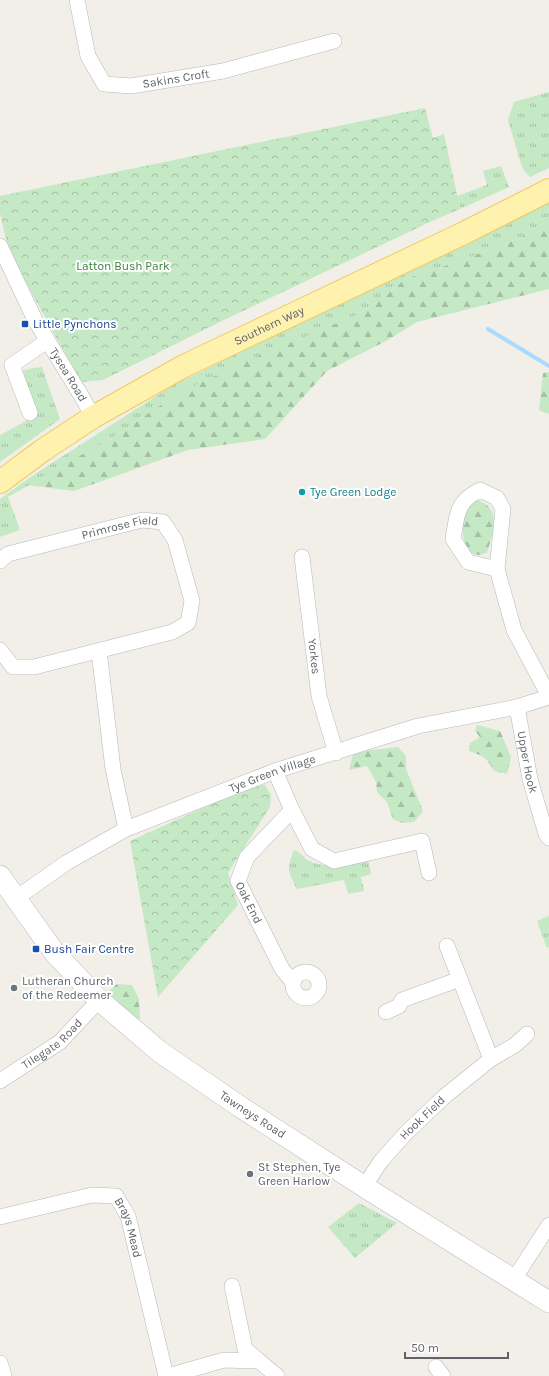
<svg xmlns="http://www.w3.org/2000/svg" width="549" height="1376" viewBox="0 0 549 1376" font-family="Karla,sans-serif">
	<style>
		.grass { fill: url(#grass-tufts) }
		.forest { fill: url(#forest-firs) }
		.park { fill: url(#park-crowns) }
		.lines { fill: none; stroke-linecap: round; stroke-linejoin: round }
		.stream { stroke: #aadaff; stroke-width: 4 }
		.street-casing { stroke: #b5b8bc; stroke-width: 16 }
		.secondary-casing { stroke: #b6babf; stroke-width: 22 }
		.primary-casing { stroke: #f2c960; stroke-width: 24 }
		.street { stroke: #fff; stroke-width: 15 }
		.secondary { stroke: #fff; stroke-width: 21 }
		.primary { stroke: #fff2af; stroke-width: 22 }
		.transit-dot { fill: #1a4fb4; stroke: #fff; stroke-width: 1.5 }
		.culture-dot { fill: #0f9aa8; stroke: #fff; stroke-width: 1.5 }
		.worship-dot { fill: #6b7280; stroke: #fff; stroke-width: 1.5 }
		.labels { text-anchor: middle; stroke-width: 4; stroke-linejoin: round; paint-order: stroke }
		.street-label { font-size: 12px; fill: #5f6368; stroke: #fff }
		.park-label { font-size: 12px; fill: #348238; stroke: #fff }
		.transit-label { font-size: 12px; fill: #164399; stroke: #fff; text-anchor: start }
		.culture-label { font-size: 12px; fill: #0d838f; stroke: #fff; text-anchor: start }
		.worship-label { font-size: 12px; fill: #5b616d; stroke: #fff; text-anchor: start }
	</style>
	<defs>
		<pattern id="grass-tufts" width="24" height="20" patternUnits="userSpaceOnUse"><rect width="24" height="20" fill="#c5e8c5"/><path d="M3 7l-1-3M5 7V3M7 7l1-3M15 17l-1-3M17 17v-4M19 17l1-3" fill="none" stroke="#a3c0a4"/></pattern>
		<pattern id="forest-firs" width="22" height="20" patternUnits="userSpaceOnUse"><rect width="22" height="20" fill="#c5e8c5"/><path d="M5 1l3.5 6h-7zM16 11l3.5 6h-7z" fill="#a3c0a4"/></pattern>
		<pattern id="park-crowns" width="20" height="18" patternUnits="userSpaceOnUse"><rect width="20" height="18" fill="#c5e8c5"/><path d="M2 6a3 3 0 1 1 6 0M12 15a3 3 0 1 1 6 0" fill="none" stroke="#a3c0a4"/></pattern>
	</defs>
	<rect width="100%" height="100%" fill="#f1efe8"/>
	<g class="grass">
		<polygon points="549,92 549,168 530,177 524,171 521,164 508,120 514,102"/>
		<polygon points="501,166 509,187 460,209 457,196 487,185 483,171"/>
		<polygon points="549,198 549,220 522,237 460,261 405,279 383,298 359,314 177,394 112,438 8,497 20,530 0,537 0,499 32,476 172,386"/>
		<polygon points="42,367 60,419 0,462 0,435 30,419 22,371 33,368"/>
		<path d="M294,850c7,2 9,8 15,11 20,9 38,2 59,-3l3,16 -10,3 3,14 -16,3 -4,-14 -47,9c-9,-19 -11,-19 -3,-39z"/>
		<polygon points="549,916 549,947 547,948 537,921"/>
		<polygon points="359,1203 397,1223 355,1258 328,1227"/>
	</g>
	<g class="forest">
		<polygon points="549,220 549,289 417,322 386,341 327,371 265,439 188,450 74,491 27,485 112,438 177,394 240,364 361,313 383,298 405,279 460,261 522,237"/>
		<polygon points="549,372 549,414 539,410 543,373"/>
		<path d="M476,500c27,7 17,33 11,53l-8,2 -10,-2c-7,-12 -10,-35 -1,-48 2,-2 5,-3 8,-5z"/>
		<path d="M477,725l23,6 11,26 -4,17 -13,-3c-7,-13 -10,-15 -25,-20l1,-8 10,-6 -5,-6z"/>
		<polygon points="398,747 406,756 406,769 423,811 414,822 402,823 393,819 387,802 377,792 376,782 367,766 349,770 353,754 371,750"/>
		<polygon points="117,984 132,985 139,999 140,1019 133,1023 105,994"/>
	</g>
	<g class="park">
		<polygon points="425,108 433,138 444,134 460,209 432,221 228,318 103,380 81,382 9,252 0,213 0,196"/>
		<polygon points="265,785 271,795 270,807 228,873 238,905 158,997 130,841 251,786"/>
	</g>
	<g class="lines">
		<polyline class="stream" points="488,329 549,366"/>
		<g class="street-casing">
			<g id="street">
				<path id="s1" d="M77,0l11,56 16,28 27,2 92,-15 111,-30"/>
				<path id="s2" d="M0,246l35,74 47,77 11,20"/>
				<polyline points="30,413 12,365 47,341"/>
				<path id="s3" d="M302,557l17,139 17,57"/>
				<path id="s4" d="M0,561l8,-7 134,-34 21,2 12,18 17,61 -4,22 -16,9 -138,35h-21l-13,-17"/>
				<path d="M497,569l-29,-7 -15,-23c4,-23 3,-38 27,-49l17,8 6,11 -6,60 17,61 35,66"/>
				<polyline points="99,651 113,769 126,829"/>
				<path id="s5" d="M517,707l13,72 16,55 3,4"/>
				<polyline points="275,771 292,810 312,849 334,861 422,841 429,873"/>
				<path id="s6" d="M292,810l-45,47 -9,24 44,88 11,13"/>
				<path id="s7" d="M15,899l51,-36 60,-34 149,-58 143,-45 99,-19 32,-10"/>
				<polyline points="447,946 491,1059"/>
				<circle cx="306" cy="985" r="13"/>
				<polyline points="386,1012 399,1006 402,1000 460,979"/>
				<path id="s8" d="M0,1081l60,-39 39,-42"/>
				<path id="s9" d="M364,1187l17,-26 25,-28 39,-37 46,-37 24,-14 12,-11"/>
				<path id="s10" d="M0,1217l92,-22 24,1 12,20 38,160"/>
				<polyline points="514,1279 549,1225"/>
				<polyline points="232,1286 245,1349 259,1361"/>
				<polyline points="0,1363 4,1376"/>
				<polyline points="436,1367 443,1376"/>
				<polyline points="168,1376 224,1360 259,1361 277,1376"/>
			</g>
		</g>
		<g class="secondary-casing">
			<g id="secondary">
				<path id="s11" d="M0,876l54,76 45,48 61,52 82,56 129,83 178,111"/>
			</g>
		</g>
		<g class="primary-casing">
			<g id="primary">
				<path id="s12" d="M0,482l43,-32 50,-33 91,-51 280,-133 85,-43"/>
			</g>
		</g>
		<use href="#street" class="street"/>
		<use href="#secondary" class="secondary"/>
		<use href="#primary" class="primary"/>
	</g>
	<g class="transit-dot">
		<rect x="21" y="320" width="8" height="8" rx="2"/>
		<rect x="32" y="945" width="8" height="8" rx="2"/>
	</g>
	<circle class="culture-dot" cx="302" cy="492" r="4"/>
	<g class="worship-dot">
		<circle cx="14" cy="988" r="4"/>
		<circle cx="250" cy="1174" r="4"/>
	</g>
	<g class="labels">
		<g class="street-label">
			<text dy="4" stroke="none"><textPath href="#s1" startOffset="162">Sakins Croft</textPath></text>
			<text dy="4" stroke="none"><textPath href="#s12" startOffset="312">Southern Way</textPath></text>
			<text dy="4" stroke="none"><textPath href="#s2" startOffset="146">Tysea Road</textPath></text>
			<text dy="4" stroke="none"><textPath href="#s4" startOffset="126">Primrose Field</textPath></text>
			<text dy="4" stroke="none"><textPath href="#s3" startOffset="100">Yorkes</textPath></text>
			<text dy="4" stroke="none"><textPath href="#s5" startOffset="56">Upper Hook</textPath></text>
			<text dy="4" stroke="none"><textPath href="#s7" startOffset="288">Tye Green Village</textPath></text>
			<text dy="4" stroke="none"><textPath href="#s6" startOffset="115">Oak End</textPath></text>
			<text dy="4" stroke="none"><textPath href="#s8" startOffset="64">Tilegate Road</textPath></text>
			<text dy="4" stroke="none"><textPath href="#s11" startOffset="351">Tawneys Road</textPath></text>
			<text dy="4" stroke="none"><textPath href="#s9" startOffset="91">Hook Field</textPath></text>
			<text dy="4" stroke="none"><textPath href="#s10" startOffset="153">Brays Mead</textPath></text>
		</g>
		<g class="park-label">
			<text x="123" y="270">Latton Bush Park</text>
		</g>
		<g class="transit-label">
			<text x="33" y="328">Little Pynchons</text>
			<text x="44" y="953">Bush Fair Centre</text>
		</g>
		<g class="culture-label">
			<text x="310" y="496">Tye Green Lodge</text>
		</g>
		<g class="worship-label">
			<text x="22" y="985">Lutheran Church<tspan x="22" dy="14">of the Redeemer</tspan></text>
			<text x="258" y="1171">St Stephen, Tye<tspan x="258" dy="14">Green Harlow</tspan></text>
		</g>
	</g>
	<path d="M405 1352v6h103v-6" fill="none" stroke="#5f6368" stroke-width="2"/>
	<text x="411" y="1352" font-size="12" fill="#5f6368" stroke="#ffffff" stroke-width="3" paint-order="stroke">50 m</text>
</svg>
